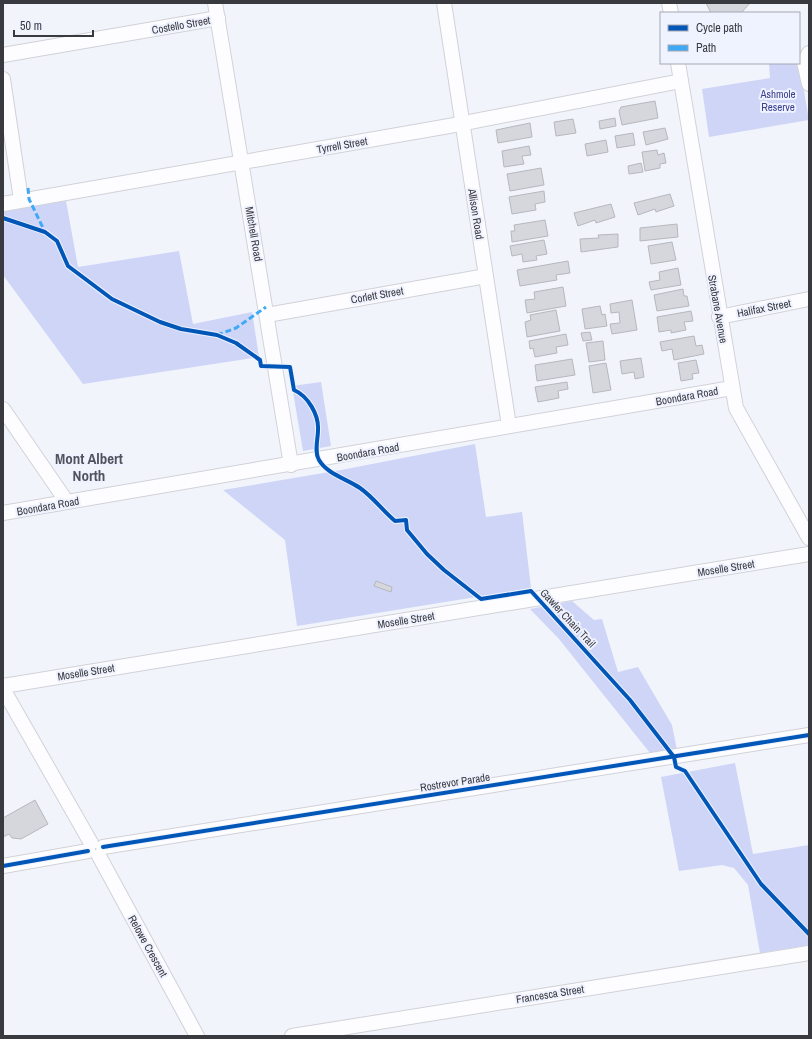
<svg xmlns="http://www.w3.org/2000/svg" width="812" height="1039" viewBox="0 0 812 1039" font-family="'Archivo Narrow',sans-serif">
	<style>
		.green { fill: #cfd5f7 }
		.building { fill: #d5d7dd; stroke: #b7b8be }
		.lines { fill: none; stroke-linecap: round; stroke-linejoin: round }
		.minor-casing { stroke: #d1d2d8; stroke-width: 16 }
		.minor { stroke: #fdfdff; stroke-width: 14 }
		.quiet { stroke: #3fa9f5; stroke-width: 3; stroke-dasharray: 6 3; stroke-linecap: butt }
		.cycleway-casing { stroke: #eff2ff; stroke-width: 6 }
		.cycleway { stroke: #0057b8; stroke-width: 4 }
		.labels { text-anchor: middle; stroke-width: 4; stroke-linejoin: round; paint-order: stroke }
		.street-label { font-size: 11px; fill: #393a3f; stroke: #eff2ff }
		.park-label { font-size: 11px; fill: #3b408d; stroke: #eff2ff }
		.district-label { font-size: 15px; font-weight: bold; fill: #50525c; stroke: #eff2ff }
	</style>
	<rect width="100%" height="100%" fill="#f2f4fc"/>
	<g class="green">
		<polygon points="769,63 799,63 809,120 709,137 702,89 770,78"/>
		<polygon points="66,201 78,267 179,251 193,324 252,312 259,357 83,384 3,275 3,210"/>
		<polygon points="321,382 331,446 303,451 292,386"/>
		<polygon points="475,444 486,517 522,512 531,588 297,626 285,540 223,490 341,470"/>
		<polygon points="572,601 594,620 602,619 618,672 638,667 672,725 677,750 650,753 559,639 530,609"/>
		<polygon points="735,763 753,854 809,845 809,945 760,953 748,885 734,868 722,865 679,871 661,777"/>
	</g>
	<g class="building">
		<polygon points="706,3 750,3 741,13 711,13"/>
		<polygon points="655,101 658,118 622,125 619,111 621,107"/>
		<polygon points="615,118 616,126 600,129 599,121"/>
		<polygon points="573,119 576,133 556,136 554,122"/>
		<polygon points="530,123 532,137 498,143 496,130"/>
		<polygon points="665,128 668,139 646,145 643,132"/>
		<polygon points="633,133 635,145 617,148 615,136"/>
		<polygon points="606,140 608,152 587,156 585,144"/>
		<polygon points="529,146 531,155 522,156 524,164 504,167 502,151"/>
		<polygon points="657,150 658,155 664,153 666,163 660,164 660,168 645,171 642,152"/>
		<polygon points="641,163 643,172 629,174 628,166"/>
		<polygon points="541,168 544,185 510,191 507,174"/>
		<polygon points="544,191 545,202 535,204 536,210 512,214 509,197"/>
		<polygon points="670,194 674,206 656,212 655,209 638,215 634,203"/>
		<polygon points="611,204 615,217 596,223 595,220 578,226 574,213"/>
		<polygon points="545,220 548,236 512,242 511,231 515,231 514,225"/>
		<polygon points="677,224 678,237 640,241 640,228"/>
		<polygon points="618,234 618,247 581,252 580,239 599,238 598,235"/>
		<polygon points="544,240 547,254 536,256 537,260 523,262 522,254 512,256 510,246"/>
		<polygon points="672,242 676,260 651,264 648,246"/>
		<polygon points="568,261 570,273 556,275 557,280 520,286 517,270"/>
		<polygon points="678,268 681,285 651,290 649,282 660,280 659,272"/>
		<polygon points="563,287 566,306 527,313 525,300 535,299 534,292"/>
		<polygon points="683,289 684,296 687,296 689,306 657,311 654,295"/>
		<polygon points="632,300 637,330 612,334 610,324 620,323 619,312 611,313 610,304"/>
		<polygon points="600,306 602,315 605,314 607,326 585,329 582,309"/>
		<polygon points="556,310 560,331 527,337 525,322 531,320 530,315"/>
		<polygon points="691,311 693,321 684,322 686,330 671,333 671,330 659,332 657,317"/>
		<polygon points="590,332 592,340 583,341 581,333"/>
		<polygon points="566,334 568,345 556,347 557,353 535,357 533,348 530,349 529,341"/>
		<polygon points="694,336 696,346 702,345 704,354 674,360 672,349 662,351 660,342"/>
		<polygon points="603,341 605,360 589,362 586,343"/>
		<polygon points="641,358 644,377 635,379 634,372 622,374 620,361"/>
		<polygon points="572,359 575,375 537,381 535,365"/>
		<polygon points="696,360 699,373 692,374 693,379 681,381 678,363"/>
		<polygon points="606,363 611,390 593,393 589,366"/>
		<polygon points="567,382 568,389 558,391 559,398 538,402 535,387"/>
		<polygon points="376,581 392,587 391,592 374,586"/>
		<polygon points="35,800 48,824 21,839 12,838 9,834 3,837 3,818"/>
	</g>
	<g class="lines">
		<g class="minor-casing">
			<g id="minor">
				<polyline points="215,3 291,465"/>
				<polyline points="444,3 509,426"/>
				<polyline points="669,3 671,13"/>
				<polyline points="809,53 804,62 809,84"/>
				<polyline points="3,55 218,18"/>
				<polyline points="678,63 736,408 809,538"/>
				<polyline points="3,79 21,200"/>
				<polyline points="3,204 449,126 681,81"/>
				<polyline points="267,315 486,276"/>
				<polyline points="719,317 809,299"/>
				<polyline points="3,409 67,502"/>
				<polyline points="3,513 732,388"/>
				<polyline points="3,686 809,554"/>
				<polyline points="3,689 91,843"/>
				<polyline points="103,847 809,735"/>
				<polyline points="99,856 197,1036"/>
				<polyline points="3,866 88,851"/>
				<polyline points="292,1036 809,953"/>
			</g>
		</g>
		<use href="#minor" class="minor"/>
		<g class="quiet">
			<polyline points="28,188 29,199 45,232"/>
			<polyline points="217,335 236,328 266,307"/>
		</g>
		<g class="cycleway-casing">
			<g id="cycleway">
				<path d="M3,218l42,14 12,9 11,25 44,33 48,23 21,7 36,6 19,8 24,17 1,6 29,1 4,23c14,6 25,25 24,40 0,9 -4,22 1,30 8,14 28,19 41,28 13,9 23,23 35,33l11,-1 1,10 20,24 17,16 37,29 50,-8 99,109 44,57 2,10 9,4 76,113 48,50"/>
				<polyline points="103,847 809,735"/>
				<polyline points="3,866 88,851"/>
			</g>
		</g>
		<use href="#cycleway" class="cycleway"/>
	</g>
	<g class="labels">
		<g class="street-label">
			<text transform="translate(181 25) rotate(-10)" y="4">Costello Street</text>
			<text transform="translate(342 145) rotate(-10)" y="4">Tyrrell Street</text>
			<text transform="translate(476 214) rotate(81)" y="4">Allison Road</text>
			<text transform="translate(254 234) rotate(80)" y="4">Mitchell Road</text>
			<text transform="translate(377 295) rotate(-10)" y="4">Corlett Street</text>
			<text transform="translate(764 308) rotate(-11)" y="4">Halifax Street</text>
			<text transform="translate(718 309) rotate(80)" y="4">Strabane Avenue</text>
			<text transform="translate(687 396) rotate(-10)" y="4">Boondara Road</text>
			<text transform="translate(368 452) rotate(-10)" y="4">Boondara Road</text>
			<text transform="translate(48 506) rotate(-10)" y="4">Boondara Road</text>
			<text transform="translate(726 568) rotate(-9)" y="4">Moselle Street</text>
			<text transform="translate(568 618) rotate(47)" y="4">Gawler Chain Trail</text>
			<text transform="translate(406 620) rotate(-9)" y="4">Moselle Street</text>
			<text transform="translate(86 672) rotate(-9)" y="4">Moselle Street</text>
			<text transform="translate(455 782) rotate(-9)" y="4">Rostrevor Parade</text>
			<text transform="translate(148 946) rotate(61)" y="4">Relowe Crescent</text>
			<text transform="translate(550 994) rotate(-9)" y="4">Francesca Street</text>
		</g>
		<g class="park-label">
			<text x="778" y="98">Ashmole<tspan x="778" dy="13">Reserve</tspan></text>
		</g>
		<g class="district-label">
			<text x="89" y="464">Mont Albert<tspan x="89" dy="17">North</tspan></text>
		</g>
	</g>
	<rect width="812" height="1039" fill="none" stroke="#393a3f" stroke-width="8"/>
	<rect x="660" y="12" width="140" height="52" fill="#eff2ff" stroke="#a6a8b2"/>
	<rect x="668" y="25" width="20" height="6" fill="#0057b8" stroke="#a6a8b2"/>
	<text x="696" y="32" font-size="12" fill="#393a3f">Cycle path</text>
	<rect x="668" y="45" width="20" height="6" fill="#3fa9f5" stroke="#a6a8b2"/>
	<text x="696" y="52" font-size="12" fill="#393a3f">Path</text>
	<path d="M14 30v6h79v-6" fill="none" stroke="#393a3f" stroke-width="2"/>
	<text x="20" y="30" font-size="12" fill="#393a3f" stroke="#eff2ff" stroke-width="3" paint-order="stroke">50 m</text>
</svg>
